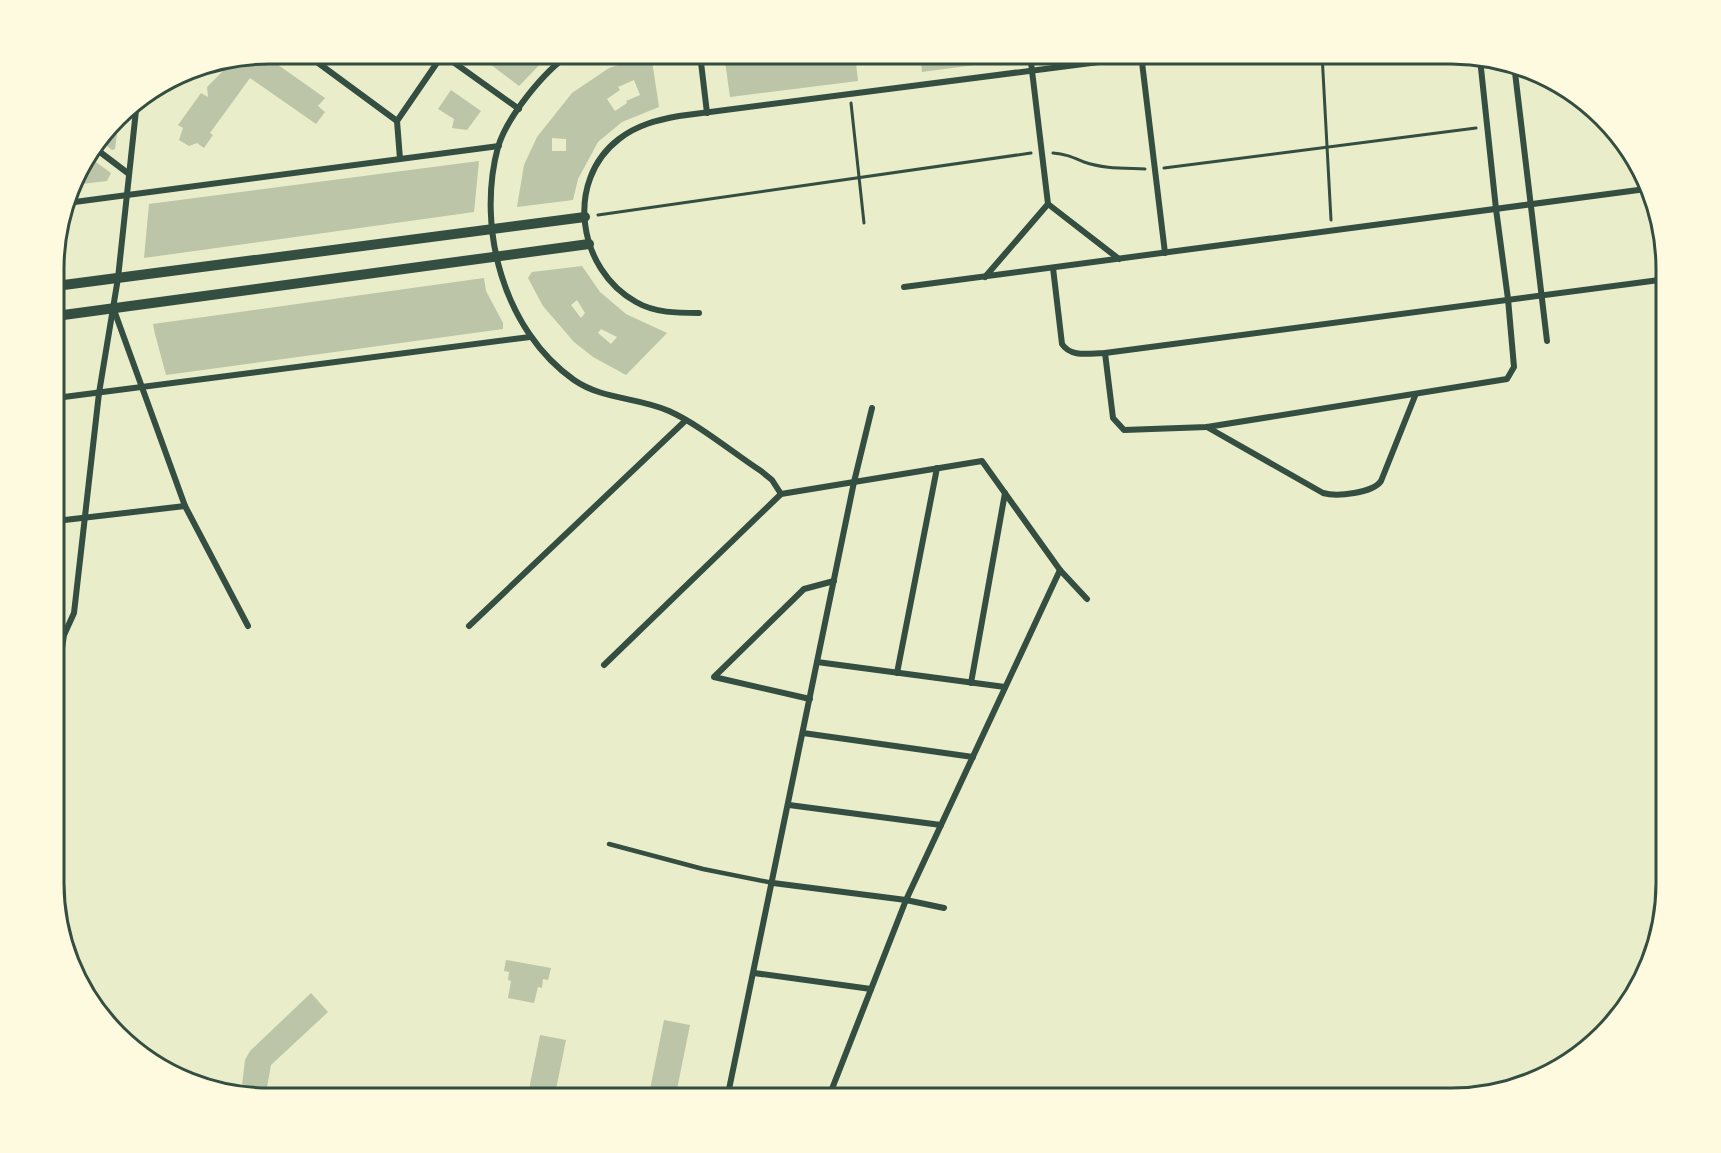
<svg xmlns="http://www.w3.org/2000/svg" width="1721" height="1153" viewBox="0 0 1721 1153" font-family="'Space Grotesk',sans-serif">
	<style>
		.building { fill: #bcc5a7; fill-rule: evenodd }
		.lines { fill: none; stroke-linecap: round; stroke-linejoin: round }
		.path { stroke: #344e41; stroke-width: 3 }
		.service { stroke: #344e41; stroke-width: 4.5 }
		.minor { stroke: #344e41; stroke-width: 6 }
		.tertiary { stroke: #344e41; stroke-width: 10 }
		.rim { fill: none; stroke: #344e41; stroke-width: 3 }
	</style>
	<rect width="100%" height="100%" fill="#e9edc9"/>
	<g class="building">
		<polygon points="477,54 550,54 519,86"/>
		<path d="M651,54l8,53 -37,15 -24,20 -20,37 -5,21 -56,7 7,-42 13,-28 35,-44 37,-25zM634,80l6,15 -14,6 1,2 -12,8 -8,-12 13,-9 -2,-3zM552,138l14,1v12h-14z"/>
		<polygon points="724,54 855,54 858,81 730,97"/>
		<polygon points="920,54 1018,54 1019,59 922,72"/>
		<polygon points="264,55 325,98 318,106 325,112 316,124 250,78 210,133 213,135 204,148 197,143 189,146 179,140 183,128 178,125 201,93 208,97 207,87 223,71 214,65"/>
		<polygon points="451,90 481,111 467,130 452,128 454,119 438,109"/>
		<polygon points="119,119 115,149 112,150 101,141"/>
		<polygon points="89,157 111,173 107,181 73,185 76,174"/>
		<polygon points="479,161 474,212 144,258 149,204"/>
		<path d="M582,266l18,26 26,22 41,19 -41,42 -33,-18 -19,-15 -31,-36 -15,-28 4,-6zM577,300l8,13 -4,5 -10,-13zM601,329l16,8 -6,7 -13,-11z"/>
		<polygon points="484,278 486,291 503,323 503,329 166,375 155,334 153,324"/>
		<polygon points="506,960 551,968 548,980 543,979 542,988 538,987 534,1003 508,998 511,981 508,980 509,972 504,971"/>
		<polygon points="311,993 328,1012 271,1065 265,1098 241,1094 245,1060 250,1051"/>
		<polygon points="664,1020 690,1025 675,1099 648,1099"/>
		<polygon points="540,1035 566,1040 554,1099 527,1099"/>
	</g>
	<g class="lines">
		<g class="path">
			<polyline points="1322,54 1331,220"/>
			<polyline points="851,103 864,223"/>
			<path d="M1053,153c13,1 19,4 31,9 20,7 41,6 61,7"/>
			<polyline points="1164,168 1476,128"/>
			<polyline points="598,215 1031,153"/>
		</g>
		<polyline class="service" points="609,844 703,869 773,883"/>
		<g class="minor">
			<polyline points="306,54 397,121"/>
			<polyline points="442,54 519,109"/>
			<path d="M570,54c-26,17 -63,63 -72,93 -22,81 6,184 76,233 29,20 64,17 95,31 31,14 63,41 92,60l11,9 9,14"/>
			<polyline points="700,54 707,113"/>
			<polyline points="1030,54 1048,204 1119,259"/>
			<polyline points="1141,54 1165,253"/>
			<polyline points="1514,64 1547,341"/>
			<polyline points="96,149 129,174"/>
			<polyline points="400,159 397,121 443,54"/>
			<polyline points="67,203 499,146"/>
			<path d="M1053,268l9,76c9,14 28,9 43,9l562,-74"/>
			<polyline points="985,277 1048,204"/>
			<polyline points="904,287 1646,189"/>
			<polyline points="114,310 185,506 248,626"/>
			<path d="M699,313c-22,0 -44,0 -63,-11 -58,-32 -72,-121 -17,-163 18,-14 38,-19 60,-23l482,-62"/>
			<polyline points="1105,353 1113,418 1124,430 1207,427 1507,379 1514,367 1508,299 1496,209 1480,59"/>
			<polyline points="56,398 530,337"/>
			<path d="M1207,427l116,66c14,4 50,0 58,-12l34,-85"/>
			<polyline points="56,521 185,506"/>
			<polyline points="469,626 685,421"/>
			<polyline points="817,662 1005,687"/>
			<polyline points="604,665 781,494 982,461 1060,570 1087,599"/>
			<polyline points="897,673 937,468"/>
			<polyline points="971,683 1005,493"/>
			<polyline points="56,686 64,635 74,613 99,393 118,278 137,101"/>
			<polyline points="810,699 714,677 804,589 834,581"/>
			<polyline points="803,733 973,757"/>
			<polyline points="789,805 941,825"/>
			<polyline points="773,883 906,900 944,908"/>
			<polyline points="754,973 871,989"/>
			<polyline points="727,1099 854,482 872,408"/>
			<polyline points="828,1099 906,900 1060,570"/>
		</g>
		<g class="tertiary">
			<polyline points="56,286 585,217"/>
			<polyline points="56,316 589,244"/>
		</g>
	</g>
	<path d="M0 0H1721V1153H0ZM269 64H1451A205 205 0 0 1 1656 269V883A205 205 0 0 1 1451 1088H269A205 205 0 0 1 64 883V269A205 205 0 0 1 269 64Z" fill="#fefae0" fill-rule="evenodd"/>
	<path class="rim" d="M269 64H1451A205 205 0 0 1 1656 269V883A205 205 0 0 1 1451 1088H269A205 205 0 0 1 64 883V269A205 205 0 0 1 269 64Z"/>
</svg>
